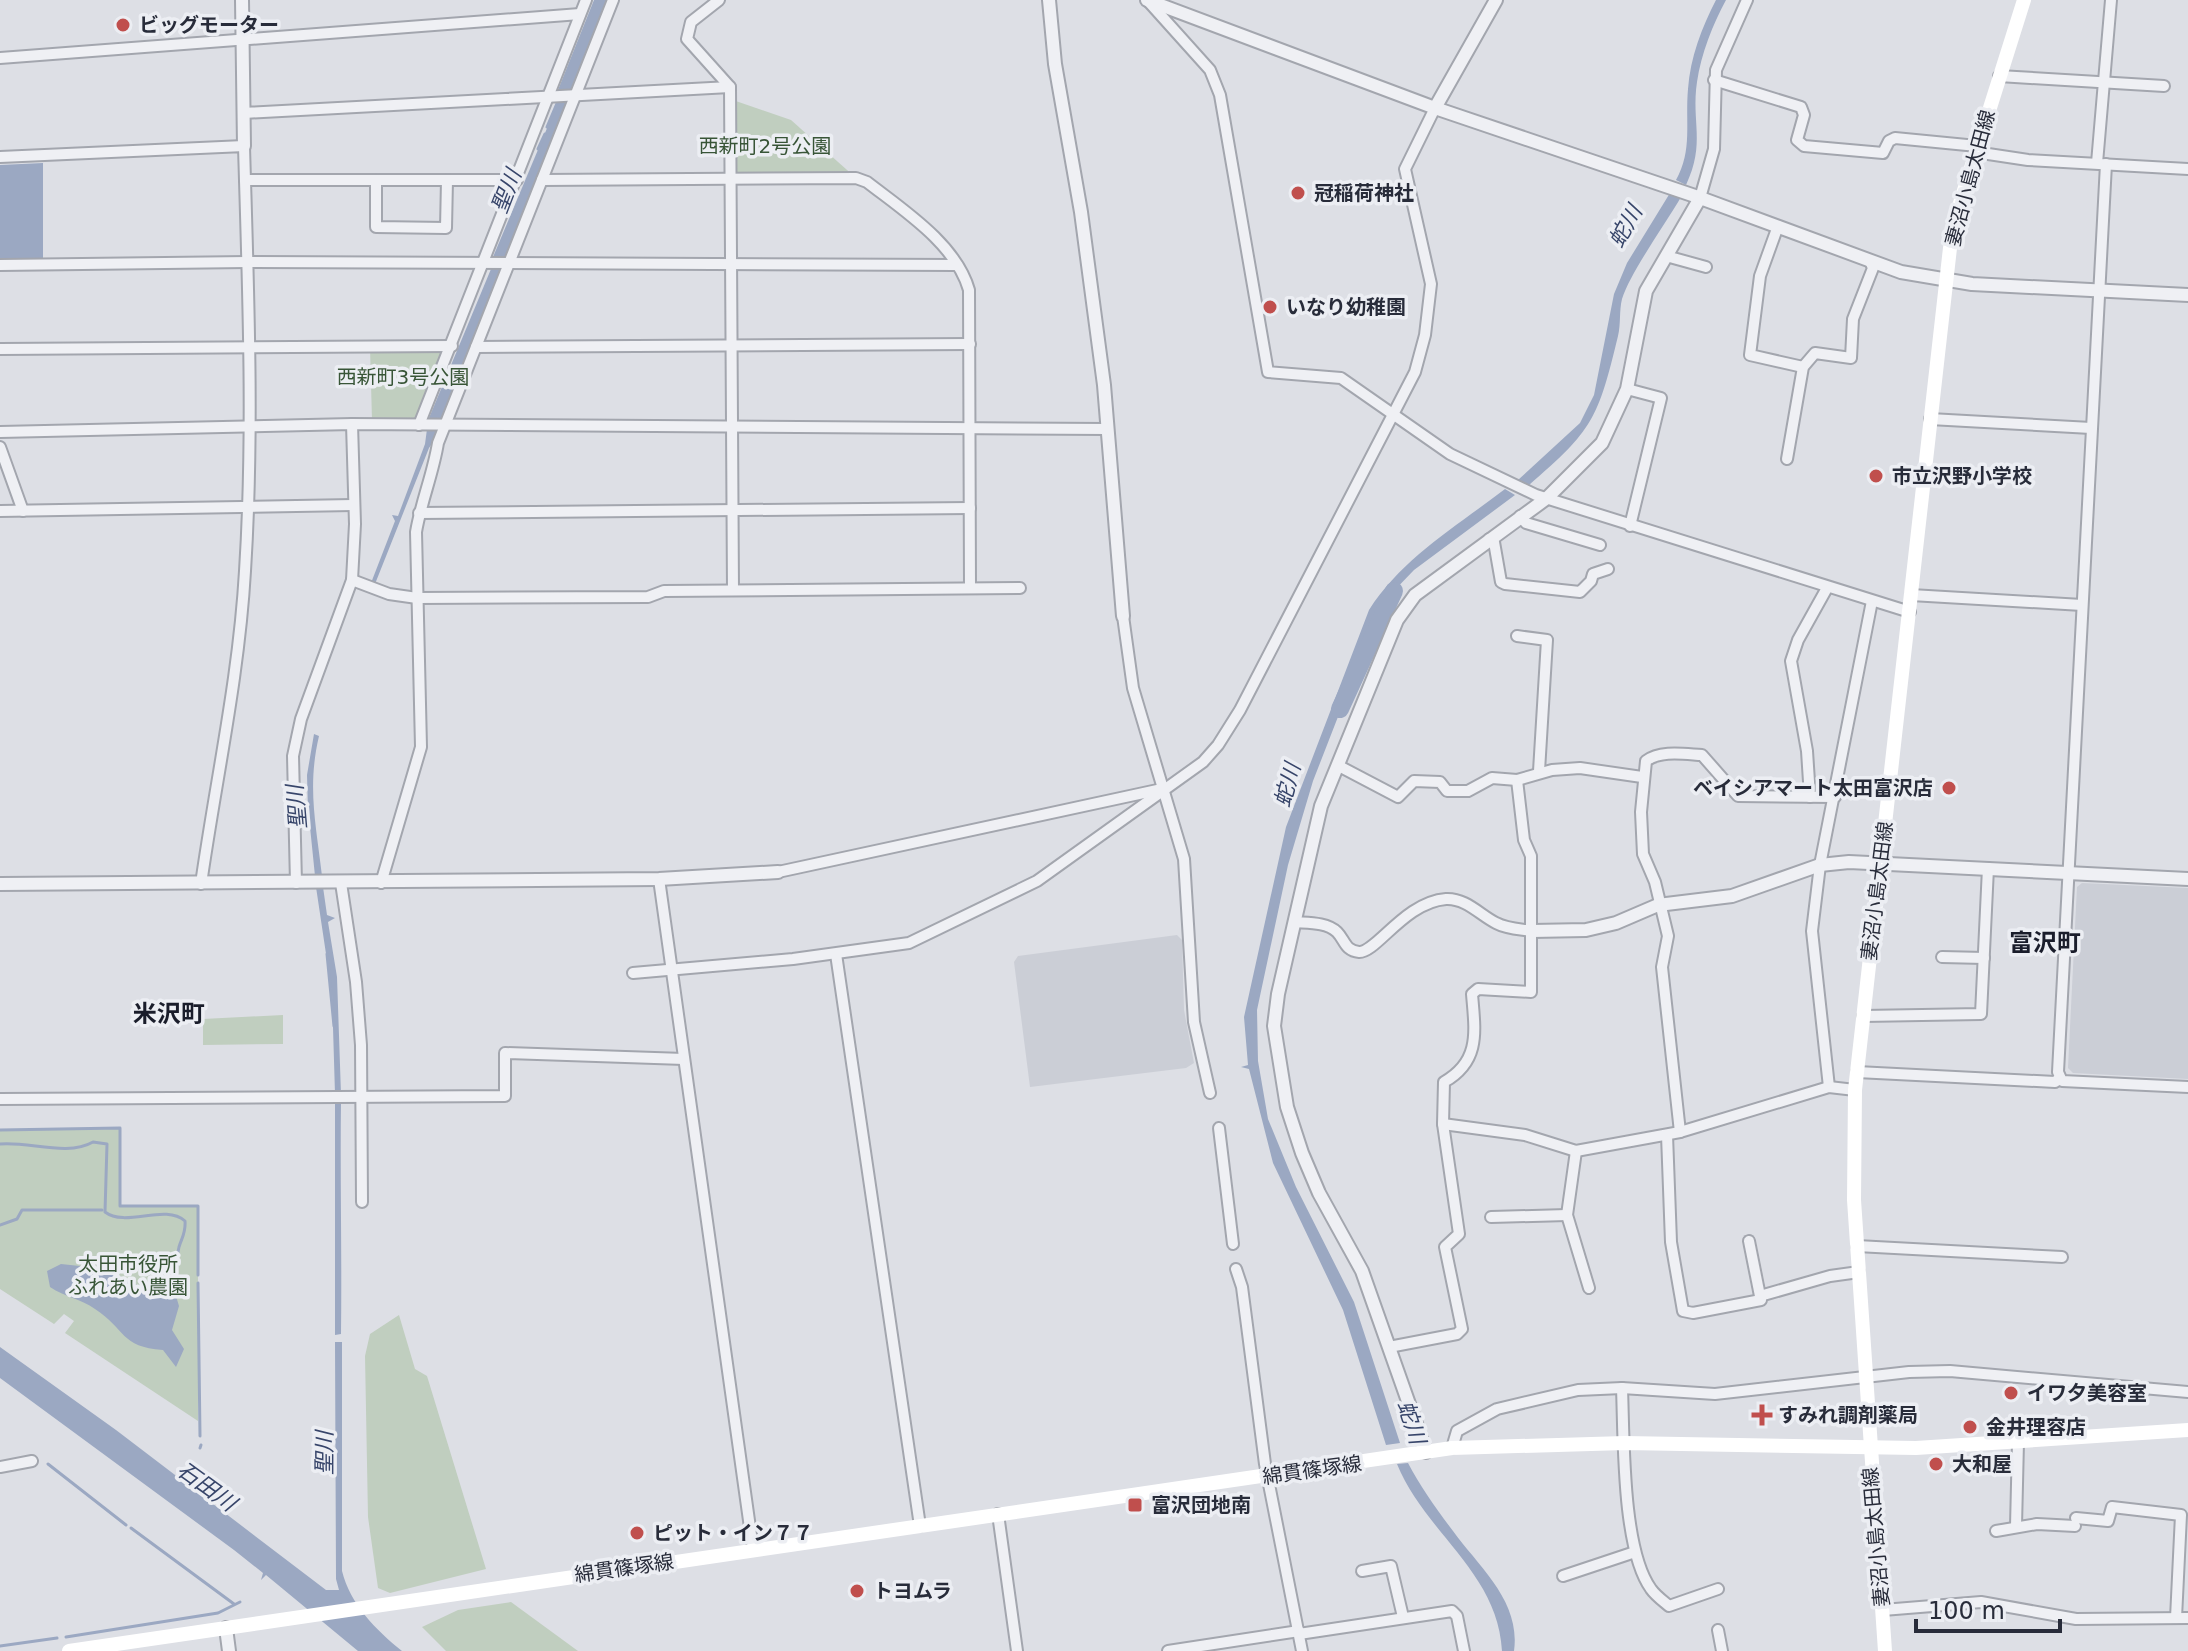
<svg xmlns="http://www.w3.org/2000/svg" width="2188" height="1651" viewBox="0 0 2188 1651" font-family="'DejaVu Sans','Noto Sans JP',sans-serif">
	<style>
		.built { fill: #cbced6 }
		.green { fill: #c0cebf }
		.water { fill: #9ba8c2 }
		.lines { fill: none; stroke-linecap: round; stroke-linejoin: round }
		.stream { stroke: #9ba8c2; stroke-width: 3 }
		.river { stroke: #9ba8c2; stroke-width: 18 }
		.minor-casing { stroke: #a3a6ae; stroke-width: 14 }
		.tertiary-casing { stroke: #a3a6ae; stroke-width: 16 }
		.minor { stroke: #eff0f4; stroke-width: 10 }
		.tertiary { stroke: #eff0f4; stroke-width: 12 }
		.secondary { stroke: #fff; stroke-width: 14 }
		.poi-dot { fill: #c04f4d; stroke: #eceef3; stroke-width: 3 }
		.labels { text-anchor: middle; stroke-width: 7; stroke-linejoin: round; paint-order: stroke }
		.poi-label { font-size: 20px; font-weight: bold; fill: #282c3a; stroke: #eceef3; text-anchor: start }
		.park-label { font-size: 20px; fill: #385537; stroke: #eceef3 }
		.street-label { font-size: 20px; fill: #282c3a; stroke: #eceef3 }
		.water-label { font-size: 22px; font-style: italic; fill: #37456a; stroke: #eceef3 }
		.quarter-label { font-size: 24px; font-weight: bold; fill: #1a1d2b; stroke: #eceef3 }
	</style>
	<rect width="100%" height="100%" fill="#dddfe5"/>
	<g class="built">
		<polygon points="2082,883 2188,888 2188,1079 2073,1073 2068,1068 2077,887"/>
		<polygon points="1177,935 1182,940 1184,1010 1194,1063 1186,1068 1030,1087 1014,962 1018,956"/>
	</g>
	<g class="green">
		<polygon points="730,99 791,120 856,178 731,180"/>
		<polygon points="448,346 418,420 372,420 370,347"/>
		<polygon points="283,1015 283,1044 203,1045 203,1019"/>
		<polygon points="120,1128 120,1206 198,1206 198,1421 65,1333 74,1321 64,1314 54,1324 0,1289 0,1130"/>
		<polygon points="399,1315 415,1369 427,1376 486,1569 390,1593 378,1588 368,1517 365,1356 370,1334"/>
		<polygon points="511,1602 578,1651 446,1651 422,1627 458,1610"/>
	</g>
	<g class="water">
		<polygon points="594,0 607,0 573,90 558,90"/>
		<path d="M1716,0h10c-13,24 -25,54 -29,82 -6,40 9,61 -11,103l-10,-5c17,-30 9,-58 12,-91 2,-31 14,-62 28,-89z"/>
		<polygon points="569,101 507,256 493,257 558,102"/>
		<polygon points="43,163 43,259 0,260 0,165"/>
		<path d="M1670,193l11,4c-15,26 -51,76 -59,102 -3,12 -1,25 -4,37 -20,83 -25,94 -89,149l-11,-5 62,-57 14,-28 20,-101 13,-31z"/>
		<polygon points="504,268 445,418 429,418 491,269"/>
		<polygon points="427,429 442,429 429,448 375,584 371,583 395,521 392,515 398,516 425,444"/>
		<path d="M1505,489l10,6 -101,75 -25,26 -25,54 -51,131 -25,84 -31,145 1,51 10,58 28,68 58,115 46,141 -14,2 -43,-135 -70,-147 -24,-94 -8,-2 7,-2 -4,-48 42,-190 83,-217c33,-52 88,-84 136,-121z"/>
		<path d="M314,734l5,2c-12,51 -3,88 3,140h-7l-6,-59 -8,-3 7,-3 -1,-36z"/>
		<polygon points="316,887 323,887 327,915 335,918 328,922 337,977 341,1094 335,1094 332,994"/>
		<path d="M335,1101h6c-1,75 1,156 0,233l-6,1z"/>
		<path d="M61,1264l28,3 36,11 22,13 29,5 3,10 -7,24 12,19 -8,18 -13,-17c-43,-3 -37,-21 -68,-41 -14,-10 -30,-12 -45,-22l-3,-16z"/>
		<path d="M335,1342h7v229c8,33 34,59 60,80h-44l-92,-76 -5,5 2,-7 -29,-23 -234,-172v-31l116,83 210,160h13l-3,-11z"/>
		<path d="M1408,1463c12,23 29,47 45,68 26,36 68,70 61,120h-12c-4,-79 -77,-118 -105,-187z"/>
	</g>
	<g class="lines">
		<g class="stream">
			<polyline points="547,127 558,101"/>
			<polyline points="538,149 545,134"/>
			<polyline points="327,954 334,1026"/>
			<polyline points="0,1130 120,1128 120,1206 198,1206 198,1275"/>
			<path d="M0,1144c29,-3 67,13 93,-2l14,2 -2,68c21,16 60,-9 80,9 1,12 -3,16 -6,26 -4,16 0,31 -7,47"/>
			<polyline points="0,1225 17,1219 22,1210 102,1210"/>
			<polyline points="198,1283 200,1436"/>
			<polyline points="200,1448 201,1445"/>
			<polyline points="48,1464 126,1525"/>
			<polyline points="177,1479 183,1469"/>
			<polyline points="131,1528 234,1604"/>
			<polyline points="66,1637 218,1613 240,1602"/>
			<polyline points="0,1646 57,1638"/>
		</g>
		<polyline class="river" points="1340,709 1394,591"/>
		<g class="minor-casing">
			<g id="minor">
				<polyline points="719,0 691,22 687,39 730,87 733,590"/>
				<polyline points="1148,1 1210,70 1220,95 1268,372 1341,378 1450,454 1536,495 1910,612"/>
				<polyline points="0,58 580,14"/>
				<polyline points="1999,76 2164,86"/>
				<polyline points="1714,80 1801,107 1804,115 1797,140 1804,146 1883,153 1889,141 1895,138 1977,146"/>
				<polyline points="244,113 730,87"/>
				<polyline points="1975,152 2028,160 2188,169"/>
				<path d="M0,157l244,-11c4,141 10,284 1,425 -6,106 -29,208 -44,313"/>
				<polyline points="2097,163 2111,0"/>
				<polyline points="2106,164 2058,1072 2062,1081 2188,1087"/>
				<polyline points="245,180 517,180"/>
				<polyline points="376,180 376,227 446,228 447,180"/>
				<path d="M542,180l314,-2 11,4c36,28 89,62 102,108l1,298"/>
				<polyline points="1700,198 1714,149 1716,70 1747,0"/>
				<polyline points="1778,226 1760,276 1750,355 1803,367"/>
				<polyline points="1666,256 1706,267"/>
				<polyline points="0,265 247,262 957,265"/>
				<polyline points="476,347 970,344"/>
				<polyline points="0,349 452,346"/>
				<polyline points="1627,389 1661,398 1630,526"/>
				<polyline points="1930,419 2091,428"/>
				<polyline points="419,425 586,0"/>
				<polyline points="0,432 352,424 1108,429"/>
				<polyline points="0,447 23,511"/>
				<polyline points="1787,459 1803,367 1815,353 1851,358 1853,319 1873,268 1870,261"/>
				<polyline points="0,511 353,505"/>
				<polyline points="419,513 970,508"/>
				<polyline points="1520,516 1526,523 1600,545"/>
				<polyline points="1489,539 1494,542 1501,582 1505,584 1580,592 1591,581 1593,574 1608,569"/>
				<polyline points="352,580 389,594 417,598 648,597 664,591 1020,588"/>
				<polyline points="1911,595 2082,605"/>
				<polyline points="1123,616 1133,688 1184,859 1194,1022 1210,1093"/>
				<polyline points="1517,636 1547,640 1539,771"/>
				<polyline points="1339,766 1398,797 1414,781 1440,782 1447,791 1468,791 1492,778 1517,780 1552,770 1580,768 1642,777"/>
				<polyline points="1810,797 1807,751 1791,661 1798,640 1827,588"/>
				<polyline points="778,872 1162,789"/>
				<polyline points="659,879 753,1549"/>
				<polyline points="296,883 293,756 301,719 352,580 355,524 352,424"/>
				<polyline points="341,883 356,982 361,1045 362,1202"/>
				<path d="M381,883l40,-136 -5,-215c5,-30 17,-58 22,-89l175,-443"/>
				<path d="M1295,922c13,1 32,0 42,10 8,8 8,19 22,20 17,1 46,-50 87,-53 20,-1 34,16 50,24 11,6 24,6 36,8"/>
				<polyline points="836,954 920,1526"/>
				<polyline points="1942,957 1984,958"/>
				<polyline points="633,973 793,959 909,943 1037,881 1203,762 1218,745 1240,710 1415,372 1425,335 1431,284 1405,169 1435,108"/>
				<polyline points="1863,1016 1981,1014 1988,868"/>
				<polyline points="1857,1072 2055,1082 2060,1078"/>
				<polyline points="1829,1087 1812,931 1820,865 1872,601"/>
				<polyline points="0,1099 505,1096 505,1053 684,1059"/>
				<polyline points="1443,1124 1525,1135 1576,1151 1680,1132 1829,1087 1855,1090"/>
				<polyline points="1219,1128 1233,1244"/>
				<path d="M1680,1132l-18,-165 6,-31 -13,-54 -12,-28 -2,-42 5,-51c14,-11 38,-7 56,-6l36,41 97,1"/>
				<polyline points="1667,1135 1671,1242 1683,1311 1693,1313 1761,1300 1760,1296 1830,1276 1859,1272"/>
				<polyline points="1576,1151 1567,1215 1589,1288"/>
				<polyline points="1491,1217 1567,1215"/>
				<polyline points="1749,1241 1760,1296"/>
				<polyline points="1857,1246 2062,1257"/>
				<polyline points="1236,1269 1242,1287 1265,1464 1302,1651"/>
				<path d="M1389,1347l68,-13 5,-5 -17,-82 14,-13 -16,-110 1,-42c37,-21 31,-51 28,-88l6,-5 53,3v-136l-7,-16 -7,-60"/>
				<path d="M1622,1388c2,51 0,161 29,201 4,6 12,12 18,17l49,-17"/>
				<polyline points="1452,1448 1457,1431 1497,1409 1578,1390 1622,1388 1715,1394 1909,1372 1950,1371 2188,1392"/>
				<polyline points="0,1467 32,1461"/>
				<polyline points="998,1514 1017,1651"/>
				<polyline points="2076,1518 2108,1521 2112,1507 2181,1515 2176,1618"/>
				<polyline points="2016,1526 2018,1442"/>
				<polyline points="1996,1531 2037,1524 2075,1526"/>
				<polyline points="1362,1571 1391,1566 1403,1617"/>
				<polyline points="1563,1576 1635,1552"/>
				<polyline points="1883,1610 1981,1602 2076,1619 2188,1618"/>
				<polyline points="1718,1630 1722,1651"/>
				<polyline points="1299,1634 1452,1611 1457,1616 1464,1651"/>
				<polyline points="1168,1651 1299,1631"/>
			</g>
		</g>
		<g class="tertiary-casing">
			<g id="tertiary">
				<polyline points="242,0 244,146"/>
				<polyline points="1049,0 1055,64 1081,212 1104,385 1123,616"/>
				<polyline points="1147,0 1435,108 1695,196 1901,272 1972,284 2188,295"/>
				<polyline points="1435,108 1496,0"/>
				<polyline points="0,884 659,879 778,872"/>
				<polyline points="1532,931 1586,930 1616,923 1658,905 1732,896 1820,865 1849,862 2188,879"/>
				<polyline points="1426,1452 1362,1271 1319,1193 1302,1153 1287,1107 1274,1026 1278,994 1321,806 1397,620 1415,595 1547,498 1602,443 1627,389 1646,291 1700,198"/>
				<polyline points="226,1628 229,1651"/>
			</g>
		</g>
		<use href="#minor" class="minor"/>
		<use href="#tertiary" class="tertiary"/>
		<g class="secondary">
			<polyline points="69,1651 1452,1448 1625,1443 1916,1448 2188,1430"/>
			<polyline points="1885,1651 1854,1200 1855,1090 1950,248 1954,222 2024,0"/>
		</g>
	</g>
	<g class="poi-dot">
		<circle cx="123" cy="25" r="8"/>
		<circle cx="1298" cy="193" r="8"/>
		<circle cx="1270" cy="307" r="8"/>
		<circle cx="1876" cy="476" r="8"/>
		<circle cx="1949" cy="788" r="8"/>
		<circle cx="2011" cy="1393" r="8"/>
		<path d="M1758 1403h8v8h8v8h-8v8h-8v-8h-8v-8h8z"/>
		<circle cx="1970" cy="1427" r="8"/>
		<circle cx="1936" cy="1464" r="8"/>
		<rect x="1127" y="1497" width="16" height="16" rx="4"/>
		<circle cx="637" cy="1533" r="8"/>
		<circle cx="857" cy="1591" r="8"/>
	</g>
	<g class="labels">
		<g class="poi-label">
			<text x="139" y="32">ビッグモーター</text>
			<text x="1314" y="200">冠稲荷神社</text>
			<text x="1286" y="314">いなり幼稚園</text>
			<text x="1892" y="483">市立沢野小学校</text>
			<text x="1933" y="795" text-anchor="end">ベイシアマート太田富沢店</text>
			<text x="2027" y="1400">イワ夕美容室</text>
			<text x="1778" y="1422">すみれ調剤薬局</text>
			<text x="1986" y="1434">金井理容店</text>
			<text x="1952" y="1471">大和屋</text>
			<text x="1151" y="1512">富沢団地南</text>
			<text x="653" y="1540">ピット・イン７７</text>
			<text x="873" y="1598">トヨムラ</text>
		</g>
		<g class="park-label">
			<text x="765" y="153">西新町2号公園</text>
			<text x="403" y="384">西新町3号公園</text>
			<text x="128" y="1271">太田市役所<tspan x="128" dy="23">ふれあい農園</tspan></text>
		</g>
		<g class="street-label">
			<text transform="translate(1970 178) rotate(-75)" y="7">妻沼小島太田線</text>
			<text transform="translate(1877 891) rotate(-83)" y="7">妻沼小島太田線</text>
			<text transform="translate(1312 1470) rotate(-8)" y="7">綿貫篠塚線</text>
			<text transform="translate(1876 1537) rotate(-95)" y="7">妻沼小島太田線</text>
			<text transform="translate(624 1568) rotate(-8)" y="7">綿貫篠塚線</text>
		</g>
		<g class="water-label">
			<text transform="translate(506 191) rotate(-69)" y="8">聖川</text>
			<text transform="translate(1625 226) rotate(-61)" y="8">蛇川</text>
			<text transform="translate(1287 785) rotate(-75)" y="8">蛇川</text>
			<text transform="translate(296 807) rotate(-95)" y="8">聖川</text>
			<text transform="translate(1412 1422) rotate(72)" y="8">蛇川</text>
			<text transform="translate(324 1453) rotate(-90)" y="8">聖川</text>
			<text transform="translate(207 1486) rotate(36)" y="8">石田川</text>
		</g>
		<g class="quarter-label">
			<text x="2045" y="951">富沢町</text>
			<text x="169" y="1022">米沢町</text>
		</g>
	</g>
	<path d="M1916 1619v12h144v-12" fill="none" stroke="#282c3a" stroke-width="4"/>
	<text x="1928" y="1619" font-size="24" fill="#282c3a" stroke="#eceef3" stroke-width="6" paint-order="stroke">100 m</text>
</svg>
